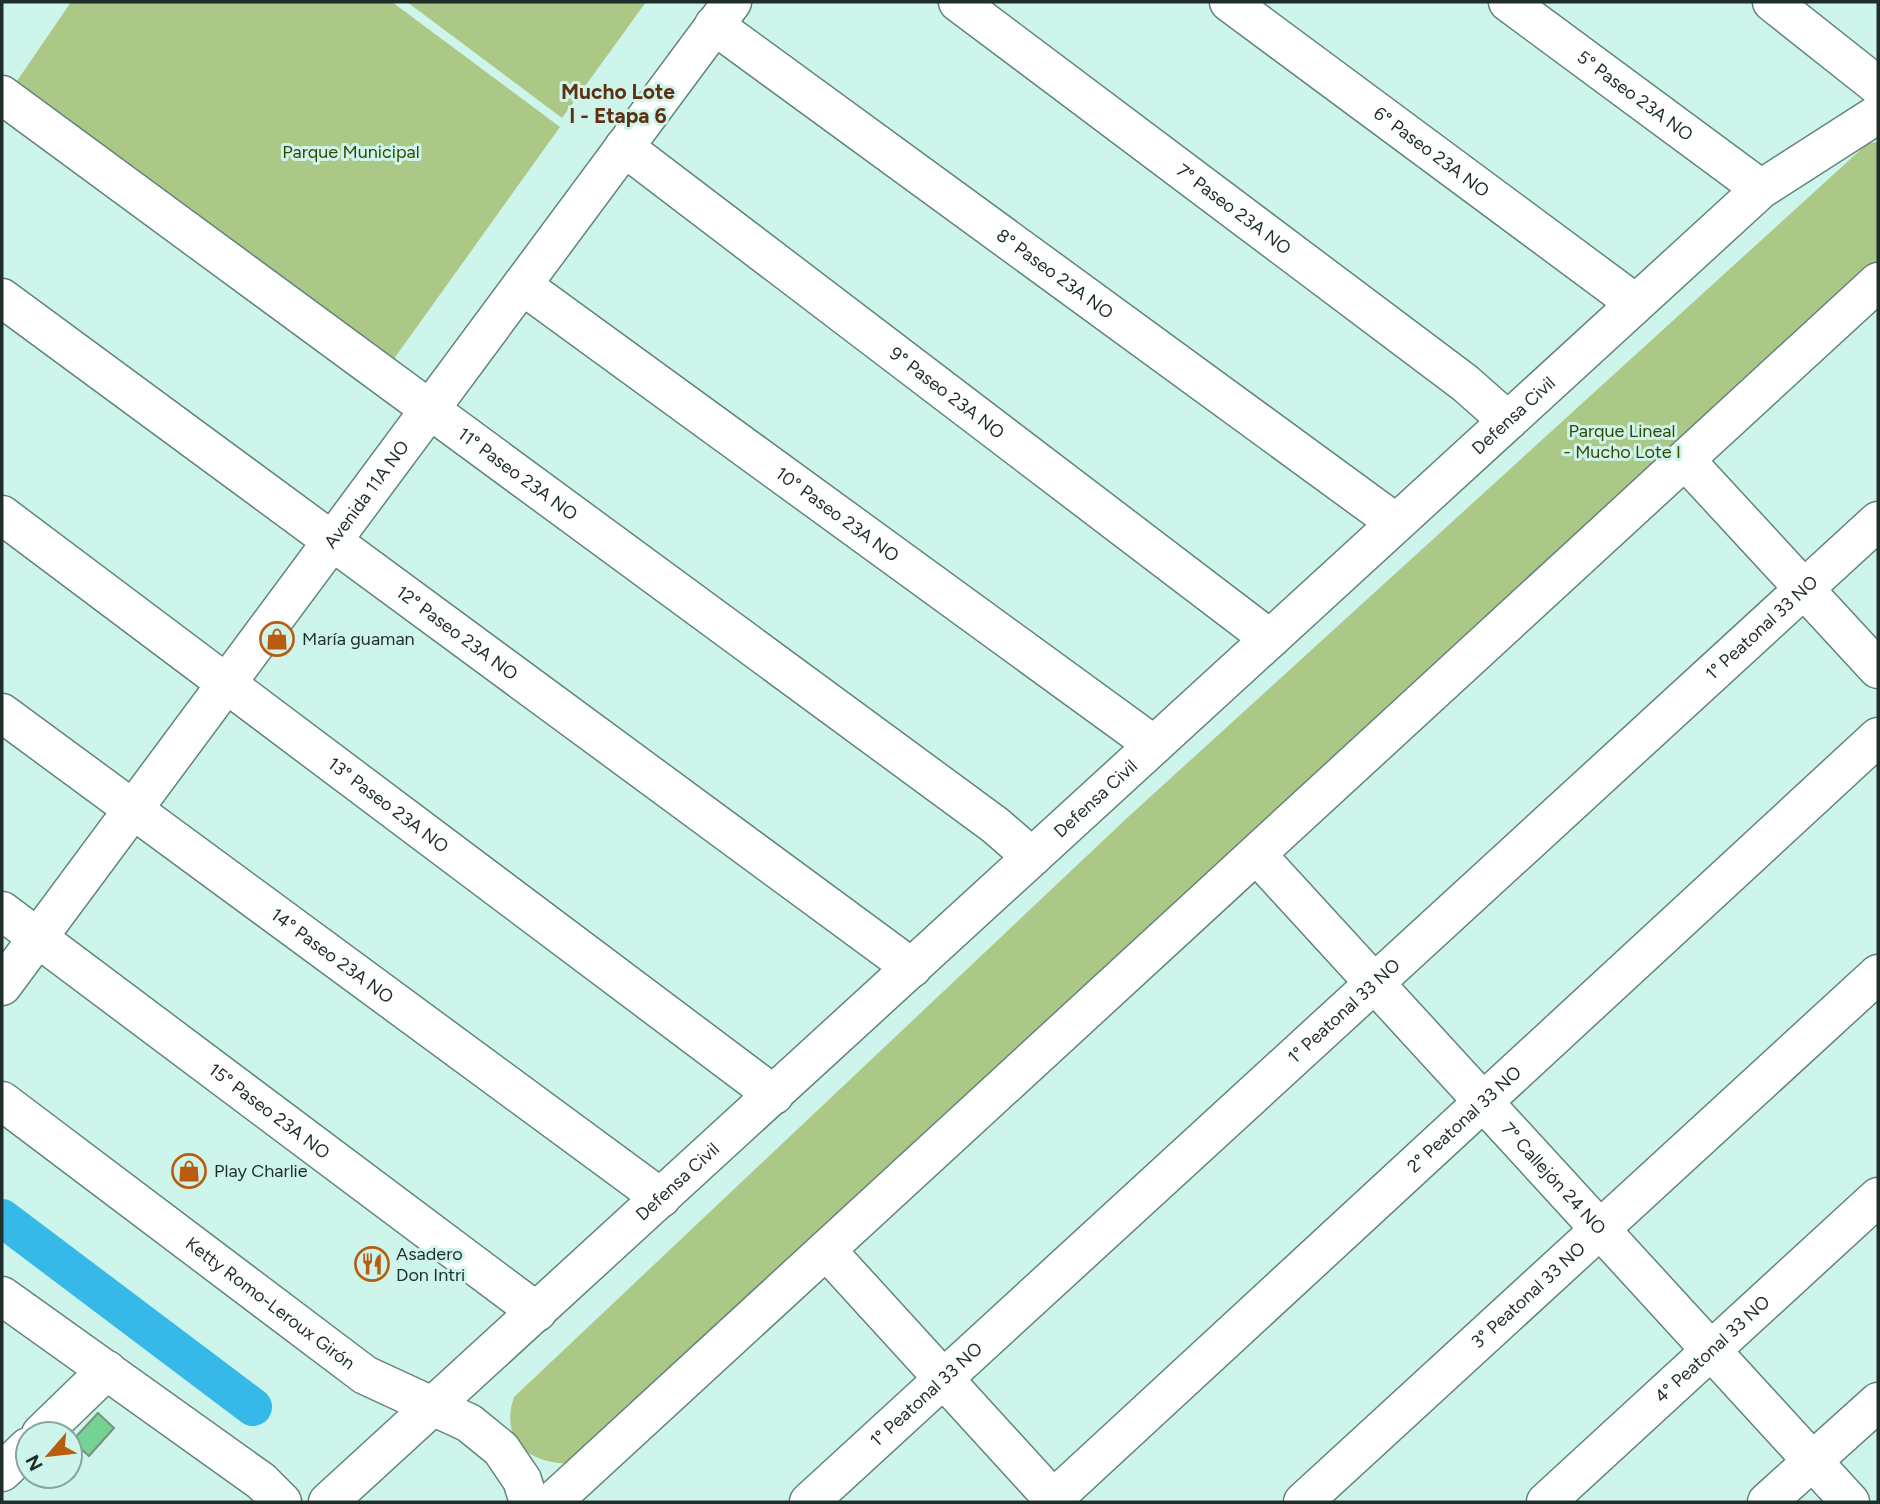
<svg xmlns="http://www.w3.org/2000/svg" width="1880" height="1504" viewBox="0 0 1880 1504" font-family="Figtree,sans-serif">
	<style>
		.green { fill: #acc886 }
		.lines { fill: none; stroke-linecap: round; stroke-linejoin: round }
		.canal { stroke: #36b8e8; stroke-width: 38 }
		.building { fill: #75d292; stroke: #77927d; stroke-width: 2 }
		.street-casing { stroke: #61857c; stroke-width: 41 }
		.secondary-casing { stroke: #61857c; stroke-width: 41 }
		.street { stroke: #fff; stroke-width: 38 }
		.secondary { stroke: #fff; stroke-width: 38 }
		.labels { text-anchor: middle; stroke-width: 6; stroke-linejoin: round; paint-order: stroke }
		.street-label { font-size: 18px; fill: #1f2e2a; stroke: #cef5eb }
		.park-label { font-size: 18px; fill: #324902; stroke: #cef5eb }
		.poi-label { font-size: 18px; fill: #1f2e2a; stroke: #cef5eb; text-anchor: start }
		.quarter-label { font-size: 21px; font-weight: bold; fill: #5f3111; stroke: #cef5eb }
	</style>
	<rect width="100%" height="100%" fill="#cef5eb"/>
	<g class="green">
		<polygon points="71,2 392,2 560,127 391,363 17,81"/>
		<polygon points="407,2 646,2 562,118"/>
		<path d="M1878,142v128l-1301,1193c-43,4 -79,-20 -63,-66l613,-579 741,-675z"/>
	</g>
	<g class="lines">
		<polyline class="canal" points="2,1218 253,1407"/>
	</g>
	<polygon class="building" points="98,1413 114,1428 89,1456 72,1441"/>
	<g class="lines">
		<g class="street-casing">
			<g id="street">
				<path id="s1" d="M958,2l507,381 43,38"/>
				<path id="s2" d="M1229,2l406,301"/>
				<path id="s3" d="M1508,2l253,187"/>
				<polyline points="1772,2 1878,86"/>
				<path id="s4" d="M714,25l682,498"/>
				<path id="s5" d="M2,95l993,730 37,32"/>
				<path id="s6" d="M624,147l646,492"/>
				<path id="s7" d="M522,285l632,460"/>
				<path id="s8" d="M2,298l910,670"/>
				<polyline points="1686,461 1878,669"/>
				<path id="s9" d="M2,515l772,580"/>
				<path id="s10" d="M2,713l659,485"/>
				<path id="s11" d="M1257,855l593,647"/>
				<path id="s12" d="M2,911l535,401"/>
				<path id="s13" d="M2,986l730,-984"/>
				<polyline points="826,1250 1056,1502"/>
				<polyline points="41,1434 107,1370"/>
				<polyline points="2,1472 28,1447"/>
				<path id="s14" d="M809,1502l1069,-981"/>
				<path id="s15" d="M1050,1502l828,-765"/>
				<path id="s16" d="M1303,1502l575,-528"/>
				<path id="s17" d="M1546,1502l332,-305"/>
				<polyline points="1767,1502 1878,1402"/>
			</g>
		</g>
		<g class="secondary-casing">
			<g id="secondary">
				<path id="s18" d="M2,1101l363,274 104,48 32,26 21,31 7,22"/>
				<polyline points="2,1296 261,1481 282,1502"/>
				<path id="s19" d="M328,1502l1433,-1313 117,-75"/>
				<polyline points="552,1502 1878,282"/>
			</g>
		</g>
		<use href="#street" class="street"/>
		<use href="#secondary" class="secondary"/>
	</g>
	<defs>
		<g id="shop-ring" transform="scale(1.75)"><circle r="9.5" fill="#cef5eb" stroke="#ba5c10" stroke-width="1.5"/><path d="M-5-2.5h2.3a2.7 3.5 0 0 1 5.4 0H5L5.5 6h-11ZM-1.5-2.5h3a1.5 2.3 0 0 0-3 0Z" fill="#ba5c10"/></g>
		<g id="restaurant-ring" transform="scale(1.75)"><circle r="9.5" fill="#cef5eb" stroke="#ba5c10" stroke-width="1.5"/><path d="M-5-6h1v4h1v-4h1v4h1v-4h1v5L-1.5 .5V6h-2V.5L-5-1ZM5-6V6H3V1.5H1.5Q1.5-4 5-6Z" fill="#ba5c10"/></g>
	</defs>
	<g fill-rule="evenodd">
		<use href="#shop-ring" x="277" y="639"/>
		<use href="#shop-ring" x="189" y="1171"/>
		<use href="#restaurant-ring" x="372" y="1264"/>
	</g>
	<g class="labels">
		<g class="street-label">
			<text dy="6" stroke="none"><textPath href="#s3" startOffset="158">5° Paseo 23A NO</textPath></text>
			<text dy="6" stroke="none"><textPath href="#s2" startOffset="252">6° Paseo 23A NO</textPath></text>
			<text dy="6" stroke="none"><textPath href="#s1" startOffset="345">7° Paseo 23A NO</textPath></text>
			<text dy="6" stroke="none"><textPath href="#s4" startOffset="422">8° Paseo 23A NO</textPath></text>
			<text dy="6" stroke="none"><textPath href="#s6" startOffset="406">9° Paseo 23A NO</textPath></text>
			<text dy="6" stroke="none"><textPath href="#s19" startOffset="1608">Defensa Civil</textPath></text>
			<text dy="6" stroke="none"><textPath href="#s5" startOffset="640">11° Paseo 23A NO</textPath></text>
			<text dy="6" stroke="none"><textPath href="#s13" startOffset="612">Avenida 11A NO</textPath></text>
			<text dy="6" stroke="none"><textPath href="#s7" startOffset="390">10° Paseo 23A NO</textPath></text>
			<text dy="6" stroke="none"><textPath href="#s14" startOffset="1293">1° Peatonal 33 NO</textPath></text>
			<text dy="6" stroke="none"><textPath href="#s8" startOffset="565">12° Paseo 23A NO</textPath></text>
			<text dy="6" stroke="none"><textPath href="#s19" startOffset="1041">Defensa Civil</textPath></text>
			<text dy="6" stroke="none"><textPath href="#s9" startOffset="483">13° Paseo 23A NO</textPath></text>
			<text dy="6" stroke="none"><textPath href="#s10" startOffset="410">14° Paseo 23A NO</textPath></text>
			<text dy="6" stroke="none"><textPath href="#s14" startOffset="726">1° Peatonal 33 NO</textPath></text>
			<text dy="6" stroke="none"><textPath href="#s12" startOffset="334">15° Paseo 23A NO</textPath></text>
			<text dy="6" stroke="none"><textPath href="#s15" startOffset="564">2° Peatonal 33 NO</textPath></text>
			<text dy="6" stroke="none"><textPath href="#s11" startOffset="439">7° Callejón 24 NO</textPath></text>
			<text dy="6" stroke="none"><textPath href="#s19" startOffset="474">Defensa Civil</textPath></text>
			<text dy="6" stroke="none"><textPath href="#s16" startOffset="306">3° Peatonal 33 NO</textPath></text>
			<text dy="6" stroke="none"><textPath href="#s18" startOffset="336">Ketty Romo-Leroux Girón</textPath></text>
			<text dy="6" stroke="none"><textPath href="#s17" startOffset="226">4° Peatonal 33 NO</textPath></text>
			<text dy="6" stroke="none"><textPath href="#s14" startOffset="159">1° Peatonal 33 NO</textPath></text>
		</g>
		<g class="park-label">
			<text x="351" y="158">Parque Municipal</text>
			<text x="1622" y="437">Parque Lineal<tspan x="1622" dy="21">- Mucho Lote I</tspan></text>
		</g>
		<g class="poi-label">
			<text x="302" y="645">María guaman</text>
			<text x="214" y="1177">Play Charlie</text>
			<text x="396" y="1260">Asadero<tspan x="396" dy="21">Don Intri</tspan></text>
		</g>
		<g class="quarter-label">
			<text x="618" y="99">Mucho Lote<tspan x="618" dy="24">I - Etapa 6</tspan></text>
		</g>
	</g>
	<rect width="1880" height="1504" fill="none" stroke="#1f2e2a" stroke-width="7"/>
	<g transform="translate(49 1455) rotate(242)"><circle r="33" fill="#cef5eb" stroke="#88a59e" stroke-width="2"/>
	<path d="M0-5L12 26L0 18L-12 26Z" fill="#ba5c10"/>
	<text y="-10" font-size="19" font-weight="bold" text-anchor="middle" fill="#1f2e2a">N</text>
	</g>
</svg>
